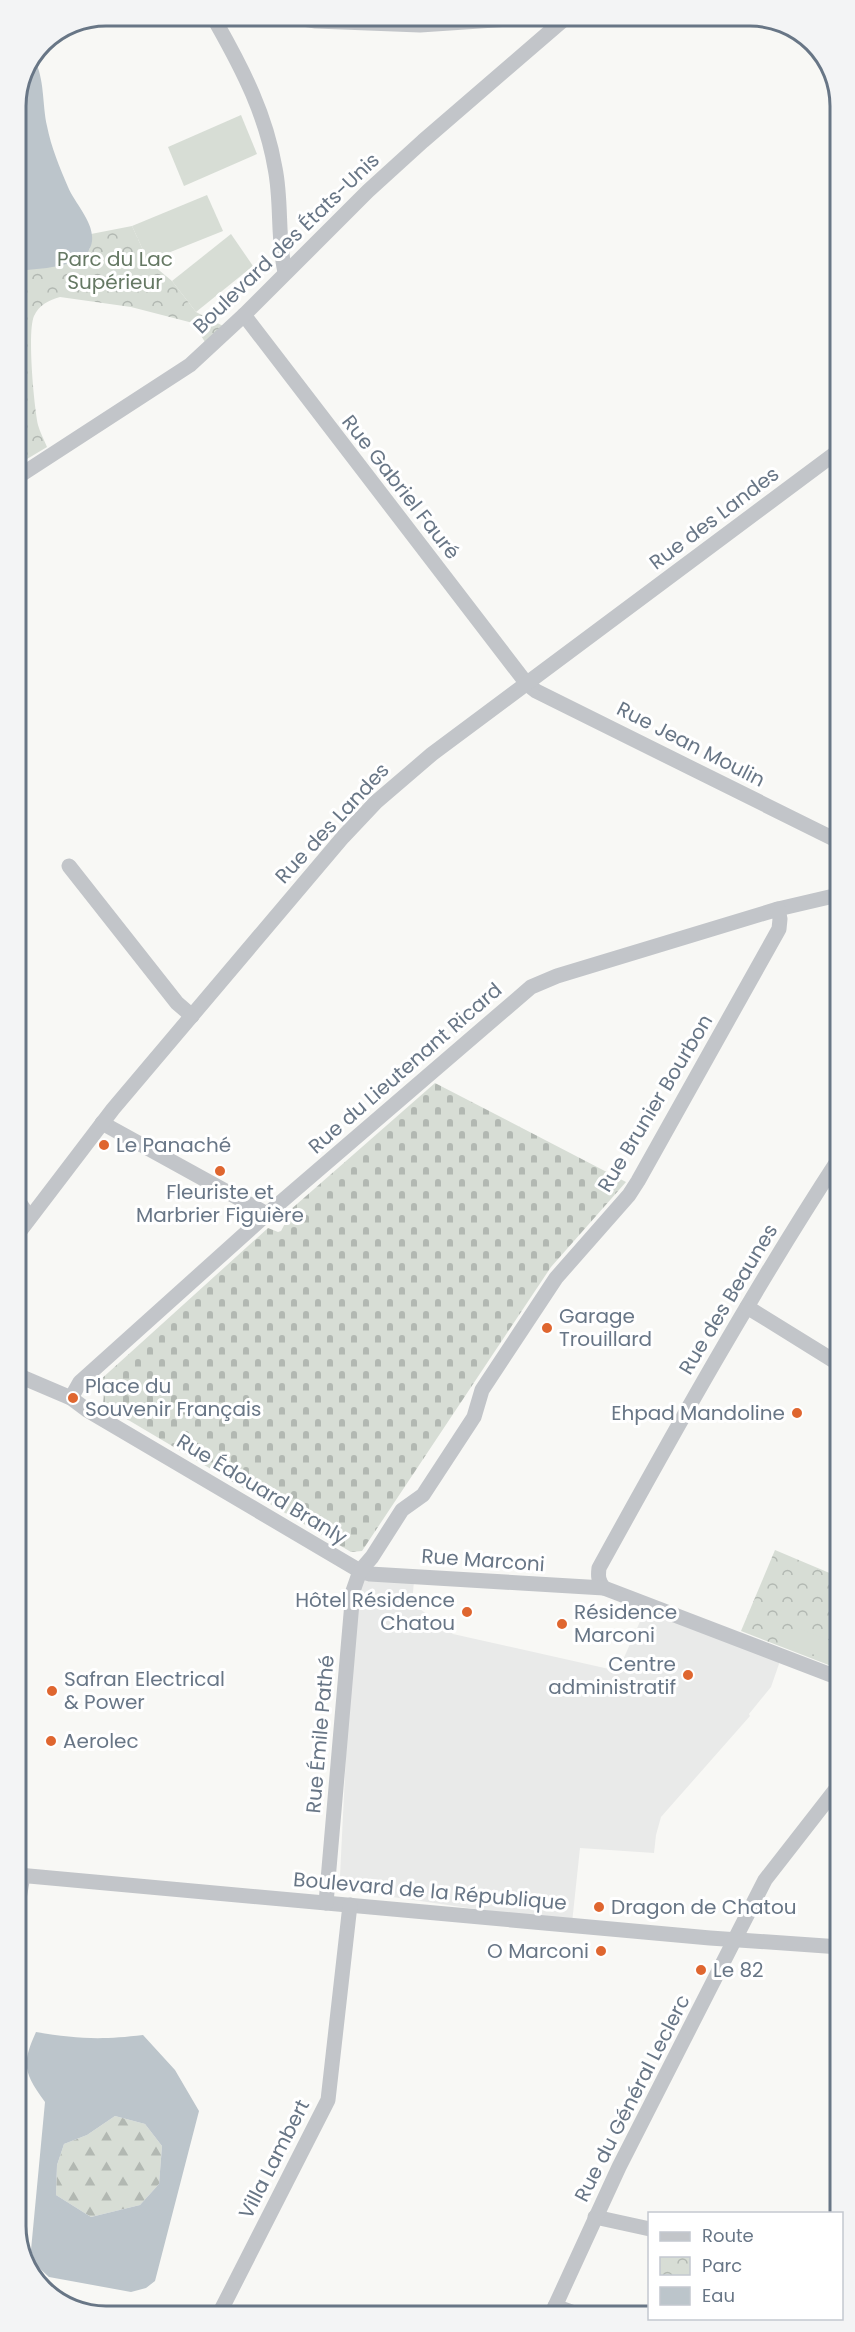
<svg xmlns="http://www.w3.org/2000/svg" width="855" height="2332" viewBox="0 0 855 2332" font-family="Poppins,sans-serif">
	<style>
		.built { fill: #e9eae9 }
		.forest { fill: url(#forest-firs) }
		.cemetery { fill: url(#cemetery-stones) }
		.park { fill: url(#park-crowns) }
		.pitch { fill: #d7ddd5 }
		.water { fill: #bcc5cb; fill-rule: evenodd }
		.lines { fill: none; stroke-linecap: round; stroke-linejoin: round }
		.minor { stroke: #c2c5c9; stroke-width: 15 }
		.poi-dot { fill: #df662f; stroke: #fff; stroke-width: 2 }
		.labels { text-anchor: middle; stroke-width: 6; stroke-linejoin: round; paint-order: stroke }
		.street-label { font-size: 20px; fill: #687686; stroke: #fff }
		.park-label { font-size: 20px; fill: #657863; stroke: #fff }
		.poi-label { font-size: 20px; fill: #687686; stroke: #fff; text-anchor: start }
		.rim { fill: none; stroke: #687686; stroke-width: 3 }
	</style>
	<defs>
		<pattern id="forest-firs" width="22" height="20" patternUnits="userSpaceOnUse" patternTransform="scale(1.5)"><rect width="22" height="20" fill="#d7ddd5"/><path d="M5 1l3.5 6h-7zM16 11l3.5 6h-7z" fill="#b2b8b2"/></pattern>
		<pattern id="cemetery-stones" width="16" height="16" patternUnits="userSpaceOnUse" patternTransform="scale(1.5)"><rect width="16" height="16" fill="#d7ddd5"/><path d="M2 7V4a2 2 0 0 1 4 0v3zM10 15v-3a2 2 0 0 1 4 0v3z" fill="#b2b8b2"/></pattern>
		<pattern id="park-crowns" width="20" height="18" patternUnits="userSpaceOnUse" patternTransform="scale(1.5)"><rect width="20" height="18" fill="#d7ddd5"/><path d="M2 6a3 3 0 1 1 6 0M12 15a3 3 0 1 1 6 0" fill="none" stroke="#b2b8b2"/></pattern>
	</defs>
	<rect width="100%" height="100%" fill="#f8f8f5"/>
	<polygon class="built" points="362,1575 414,1581 412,1603 453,1634 618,1671 646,1608 780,1661 771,1687 749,1714 750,1716 661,1817 656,1835 654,1853 580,1848 572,1923 351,1891 340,1876 354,1592"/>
	<polygon class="forest" points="115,2116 145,2124 162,2146 159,2184 140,2205 91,2217 56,2195 57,2165 64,2144 87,2135"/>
	<polygon class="cemetery" points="435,1083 626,1182 551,1267 362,1551 351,1552 103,1405 104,1392 99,1381 268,1228 278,1232 281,1231 289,1216 289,1211"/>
	<g class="park">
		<path d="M132,226l16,35 24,20 24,31 27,14 -18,16 -12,-19 -62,-16 -71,-10c-11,3 -21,8 -26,19 -7,16 0,90 4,109 2,7 6,15 9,22l-20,12c-16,-61 -11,-125 -12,-188l49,-7 26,-15 1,-15z"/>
		<polygon points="775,1550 839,1577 839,1669 741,1631"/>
	</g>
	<g class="pitch">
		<polygon points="241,115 257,154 184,186 168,147"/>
		<polygon points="207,195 223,231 148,261 132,226"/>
		<polygon points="231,234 253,266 196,312 172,281"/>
		<polygon points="797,1628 839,1644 839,1664 791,1646"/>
	</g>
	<g class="water">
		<path d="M34,58c11,22 8,45 13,68 4,21 13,42 21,61 8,19 33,42 21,63 -10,18 -54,19 -74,21v-171z"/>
		<path d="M36,2032c41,7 66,8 107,3l32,35 24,41 -44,170 -9,7 -15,4 -82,-15 -12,-11 -6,-16 14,-148c-21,-29 -24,-37 -9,-70zM115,2116l30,8 17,22 -3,38 -19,21 -49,12 -35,-22 1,-30 7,-21 23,-9z"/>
	</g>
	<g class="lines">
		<g class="minor">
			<path d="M215,15l2,9c26,46 49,91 58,144 7,34 2,70 10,104"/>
			<polyline points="277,15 316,21 420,25 539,17 551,20 555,25"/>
			<polyline points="244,315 527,684 536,691 838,841"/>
			<polyline points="16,478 190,365 244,315 368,191 423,141 569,15"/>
			<polyline points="69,866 177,1003 192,1016"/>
			<polyline points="102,1123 267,1214"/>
			<path d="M838,1160c-86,132 -163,270 -239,408 -1,8 -1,13 5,20l235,90"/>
			<polyline points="17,1199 29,1217"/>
			<polyline points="17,1235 113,1109 343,837 376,802 432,754 837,452"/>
			<polyline points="747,1307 839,1364"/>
			<polyline points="17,1375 71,1398 87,1410 360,1571 370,1574 604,1588"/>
			<polyline points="71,1398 80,1382 267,1214 531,987 557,976 778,909 838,895"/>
			<polyline points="18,1875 710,1938 840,1947"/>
			<polyline points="326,1903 353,1591 360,1571 372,1557 402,1510 423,1495 474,1417 482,1390 556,1278 629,1195 638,1181 779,929 780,919 778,909"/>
			<polyline points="18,1905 23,1875"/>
			<polyline points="595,2217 650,2229"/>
			<polyline points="555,2306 580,2315"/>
			<polyline points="551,2315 619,2167 765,1880 839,1785"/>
			<polyline points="218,2316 328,2100 350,1905"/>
		</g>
	</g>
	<g class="poi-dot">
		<circle cx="104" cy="1145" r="6"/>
		<circle cx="220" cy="1171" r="6"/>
		<circle cx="547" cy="1328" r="6"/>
		<circle cx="73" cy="1398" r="6"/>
		<circle cx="797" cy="1413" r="6"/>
		<circle cx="467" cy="1612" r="6"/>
		<circle cx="562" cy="1624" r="6"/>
		<circle cx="688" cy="1675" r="6"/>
		<circle cx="52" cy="1691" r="6"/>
		<circle cx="51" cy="1741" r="6"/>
		<circle cx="599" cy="1907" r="6"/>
		<circle cx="601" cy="1951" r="6"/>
		<circle cx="701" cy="1970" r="6"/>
	</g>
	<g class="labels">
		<g class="street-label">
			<text transform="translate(286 243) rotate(-44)" y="7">Boulevard des États-Unis</text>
			<text transform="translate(401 487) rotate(52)" y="7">Rue Gabriel Fauré</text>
			<text transform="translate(714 518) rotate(-37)" y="7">Rue des Landes</text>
			<text transform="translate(691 744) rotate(27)" y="7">Rue Jean Moulin</text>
			<text transform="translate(332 823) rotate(-47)" y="7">Rue des Landes</text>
			<text transform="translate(405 1068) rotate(-41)" y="7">Rue du Lieutenant Ricard</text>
			<text transform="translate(655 1103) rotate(-59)" y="7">Rue Brunier Bourbon</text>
			<text transform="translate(728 1299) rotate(-59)" y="7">Rue des Beaunes</text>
			<text transform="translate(262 1489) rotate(31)" y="7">Rue Édouard Branly</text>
			<text transform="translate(483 1560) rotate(4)" y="7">Rue Marconi</text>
			<text transform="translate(320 1734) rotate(-85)" y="7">Rue Émile Pathé</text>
			<text transform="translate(430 1891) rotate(5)" y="7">Boulevard de la République</text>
			<text transform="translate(632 2098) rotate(-63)" y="7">Rue du Général Leclerc</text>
			<text transform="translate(274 2159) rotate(-63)" y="7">Villa Lambert</text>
		</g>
		<g class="park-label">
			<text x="115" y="266">Parc du Lac<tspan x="115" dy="23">Supérieur</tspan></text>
		</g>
		<g class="poi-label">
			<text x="116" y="1152">Le Panaché</text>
			<text x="220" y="1199" text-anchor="middle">Fleuriste et<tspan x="220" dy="23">Marbrier Figuière</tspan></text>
			<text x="559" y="1323">Garage<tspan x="559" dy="23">Trouillard</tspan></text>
			<text x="85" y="1393">Place du<tspan x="85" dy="23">Souvenir Français</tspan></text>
			<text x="785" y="1420" text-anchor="end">Ehpad Mandoline</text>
			<text x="455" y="1607" text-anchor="end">Hôtel Résidence<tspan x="455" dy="23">Chatou</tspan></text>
			<text x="574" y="1619">Résidence<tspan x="574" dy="23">Marconi</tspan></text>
			<text x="676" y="1671" text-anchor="end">Centre<tspan x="676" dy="23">administratif</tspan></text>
			<text x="64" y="1686">Safran Electrical<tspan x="64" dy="23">&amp; Power</tspan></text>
			<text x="63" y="1748">Aerolec</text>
			<text x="611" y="1914">Dragon de Chatou</text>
			<text x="589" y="1958" text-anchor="end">O Marconi</text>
			<text x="713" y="1977">Le 82</text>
		</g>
	</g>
	<path d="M0 0H855V2332H0ZM106 26H750A80 80 0 0 1 830 106V2226A80 80 0 0 1 750 2306H106A80 80 0 0 1 26 2226V106A80 80 0 0 1 106 26Z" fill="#f3f4f5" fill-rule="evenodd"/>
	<path class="rim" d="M106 26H750A80 80 0 0 1 830 106V2226A80 80 0 0 1 750 2306H106A80 80 0 0 1 26 2226V106A80 80 0 0 1 106 26Z"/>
	<rect x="648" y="2212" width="195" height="108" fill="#ffffff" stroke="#c3c8cf" stroke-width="1.5"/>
	<rect x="660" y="2232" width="30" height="9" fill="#c2c5c9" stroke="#c3c8cf" stroke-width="1.5"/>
	<text x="702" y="2242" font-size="18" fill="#687686">Route</text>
	<rect x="660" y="2257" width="30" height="18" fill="url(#park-crowns)" stroke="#c3c8cf" stroke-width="1.5"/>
	<text x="702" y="2272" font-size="18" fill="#687686">Parc</text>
	<rect x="660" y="2287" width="30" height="18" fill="#bcc5cb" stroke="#c3c8cf" stroke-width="1.5"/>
	<text x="702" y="2302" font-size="18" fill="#687686">Eau</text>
</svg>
